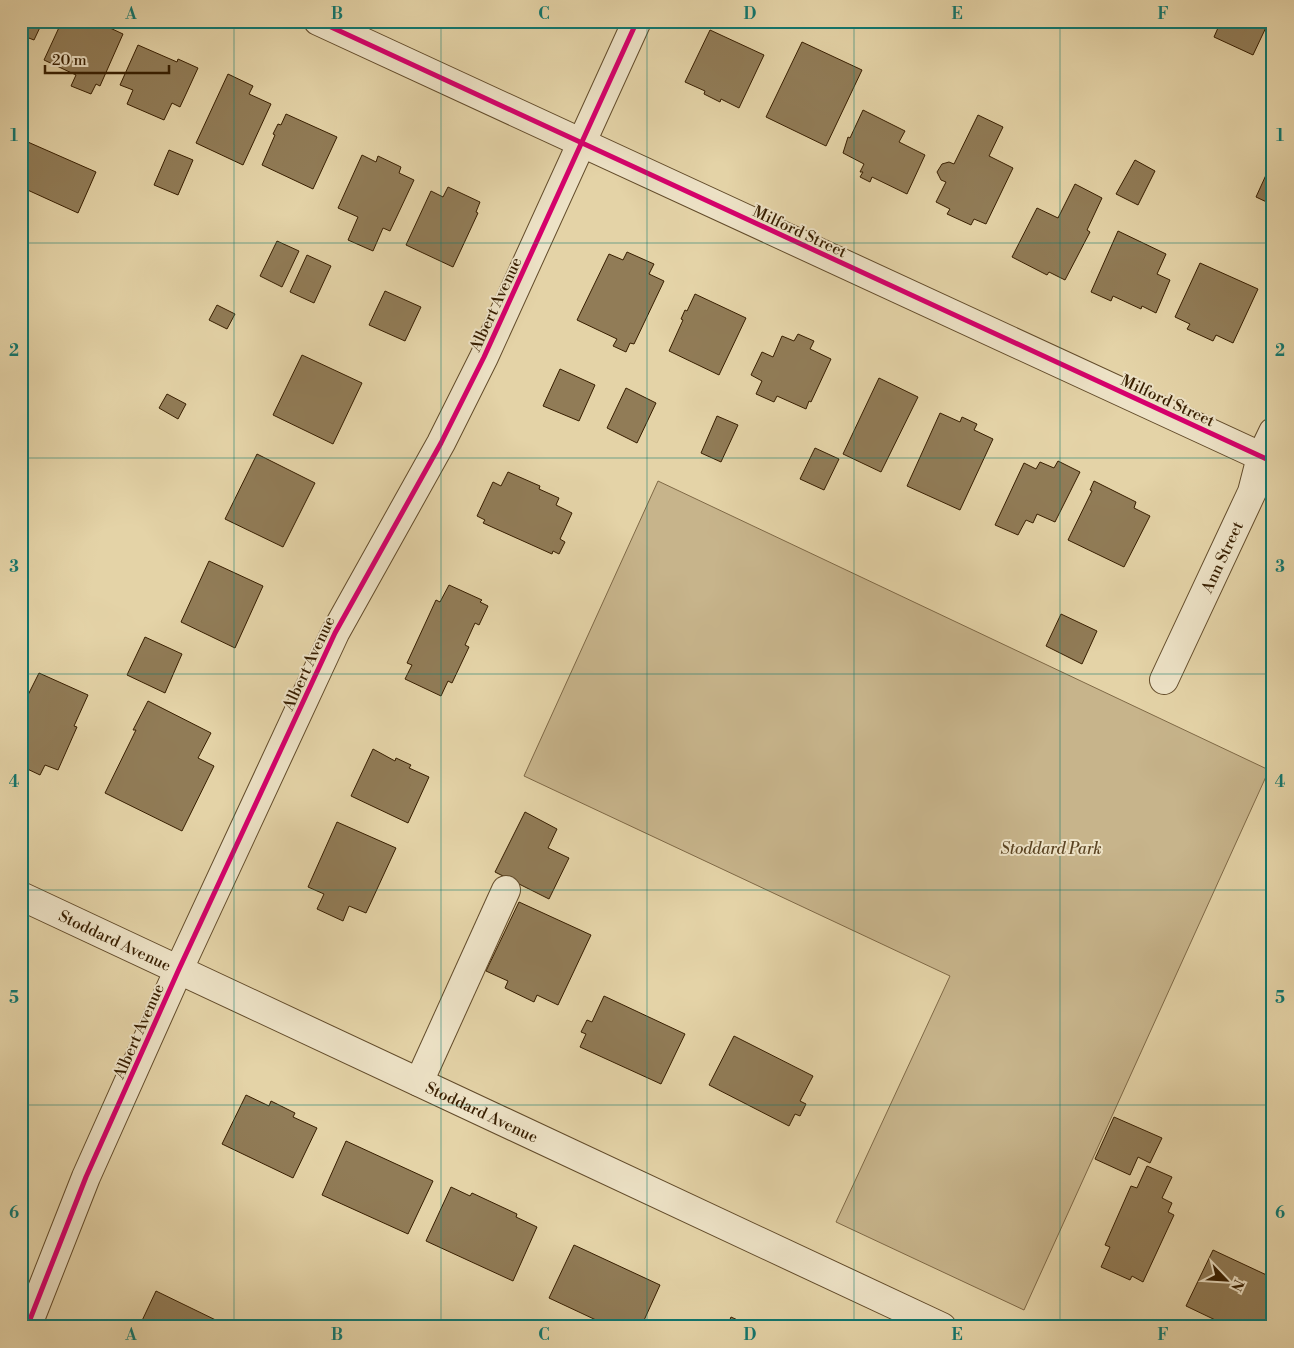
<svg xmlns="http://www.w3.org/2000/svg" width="1294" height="1348" viewBox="0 0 1294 1348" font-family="'Libre Bodoni',serif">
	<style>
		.green { fill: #c7b48b; stroke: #7f6946 }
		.building { fill: #917c57; stroke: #371e00 }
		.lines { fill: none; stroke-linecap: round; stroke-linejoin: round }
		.minor-casing { stroke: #624b2a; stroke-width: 30 }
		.minor { stroke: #ede2c6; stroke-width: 28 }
		.cycleway-casing { stroke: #ede2c6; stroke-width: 8 }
		.cycleway { stroke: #d6006c; stroke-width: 5 }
		.grid { fill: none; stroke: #0f766e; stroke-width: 1; stroke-opacity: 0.55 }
		.labels { text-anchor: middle; stroke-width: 4; stroke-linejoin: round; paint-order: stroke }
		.street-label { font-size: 16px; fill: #371e00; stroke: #ede2c6 }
		.park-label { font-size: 16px; font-style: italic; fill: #5b4423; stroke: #ede2c6 }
		.neatline { fill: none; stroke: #0f766e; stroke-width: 2 }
		.grid-label { font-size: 16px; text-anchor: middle; font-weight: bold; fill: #0f766e }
	</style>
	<rect width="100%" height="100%" fill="#e4d3a7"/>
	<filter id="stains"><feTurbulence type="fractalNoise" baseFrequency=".004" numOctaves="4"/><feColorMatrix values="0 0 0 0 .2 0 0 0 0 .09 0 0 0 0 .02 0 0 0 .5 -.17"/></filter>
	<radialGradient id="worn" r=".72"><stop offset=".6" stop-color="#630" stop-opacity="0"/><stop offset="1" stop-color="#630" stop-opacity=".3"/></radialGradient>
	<polygon class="green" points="658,481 1269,770 1024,1310 836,1222 950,976 524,776"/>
	<g class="building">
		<polygon points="21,21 43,21 34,40 21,35"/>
		<polygon points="62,21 95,21 123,34 100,86 96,84 91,94 71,86 76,75 44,60"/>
		<polygon points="535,21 553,21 550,28"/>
		<polygon points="1221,21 1269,21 1253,55 1214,37"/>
		<polygon points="710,30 764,55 739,108 721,99 720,102 704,94 705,91 685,82"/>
		<polygon points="802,42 862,70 826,146 766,117"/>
		<polygon points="138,45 177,62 178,59 198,68 180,107 172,103 164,120 127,104 133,90 120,85"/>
		<polygon points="228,74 253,86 249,94 271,104 243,165 196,143"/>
		<polygon points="863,110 905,131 899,142 925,155 907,194 872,177 870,182 860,177 863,172 860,172 864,164 843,153 848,137 850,138"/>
		<polygon points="286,114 337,137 313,189 262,165 275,135 273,134 278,124 281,125"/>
		<polygon points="978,115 1003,127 989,156 1013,168 986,224 974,219 971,225 947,214 950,209 936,202 946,182 941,180 937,172 942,164 949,162 954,164"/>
		<polygon points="21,139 96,172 78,213 21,187"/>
		<polygon points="169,150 193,160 178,195 154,185"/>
		<polygon points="362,155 376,162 378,156 401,167 399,173 414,180 390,231 383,228 373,251 348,240 358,217 338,208"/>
		<polygon points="1135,160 1155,171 1138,205 1116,194"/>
		<polygon points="1271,164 1273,165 1273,205 1256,197"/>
		<polygon points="1075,184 1102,198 1087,230 1090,232 1065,280 1049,272 1047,275 1012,257 1037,208 1058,218"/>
		<polygon points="448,187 480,202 476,212 478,213 453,267 406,245 431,191 443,197"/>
		<polygon points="1118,231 1166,254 1157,274 1170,280 1156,313 1142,306 1141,309 1113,296 1111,301 1091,292"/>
		<polygon points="277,241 299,251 282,287 260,276"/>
		<polygon points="627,252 654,264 649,274 664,281 634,344 630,343 626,352 613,346 617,339 577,320 609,254 623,260"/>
		<polygon points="307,255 331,266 314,303 290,292"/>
		<polygon points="1200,263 1258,289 1233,343 1216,335 1213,341 1187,329 1190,324 1175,317"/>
		<polygon points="385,291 421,307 405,341 369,325"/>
		<polygon points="695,294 746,318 719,375 669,351 683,320 681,319 685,310 687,311"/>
		<polygon points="217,305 235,314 227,329 209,320"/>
		<polygon points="798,334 814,341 810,349 831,359 811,402 809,401 806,409 777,396 774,402 756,394 762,381 751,375 762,352 773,357 782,336 794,341"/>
		<polygon points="302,355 362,383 333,444 273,415"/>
		<polygon points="560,369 595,385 579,421 543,406"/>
		<polygon points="879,378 918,397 881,472 843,454"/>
		<polygon points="626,388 656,403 637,443 607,428"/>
		<polygon points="167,394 186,404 178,419 159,408"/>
		<polygon points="940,413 960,422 962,417 977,424 974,430 993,439 960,510 907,486"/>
		<polygon points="717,416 738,425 721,462 701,453"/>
		<polygon points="815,448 839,459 824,490 800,479"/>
		<polygon points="257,454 315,483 283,547 225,519"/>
		<polygon points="1058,461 1080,472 1055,522 1037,514 1033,523 1026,520 1018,535 995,525 1024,463 1036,469 1040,462 1054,468"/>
		<polygon points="508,472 540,486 539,489 559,498 556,505 572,513 560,539 565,542 559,554 553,551 552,554 483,523 485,520 477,516 493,482 501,486"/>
		<polygon points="1094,481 1136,502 1134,508 1150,516 1124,567 1068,540 1092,491 1090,490"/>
		<polygon points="209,561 263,586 235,648 181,622"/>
		<polygon points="449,585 482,600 480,602 488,606 479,625 475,623 465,645 469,647 452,683 448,681 441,696 405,679 412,665 407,663 436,600 440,602"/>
		<polygon points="1061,614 1097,631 1082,664 1046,646"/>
		<polygon points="145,637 182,654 165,693 127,675"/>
		<polygon points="39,673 88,695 74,726 77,727 58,770 45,765 40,775 21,766 26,756 21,754 21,692 28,695"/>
		<polygon points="148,701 211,733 198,758 214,766 182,831 105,793 136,730 133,730"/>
		<polygon points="373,749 395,761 396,758 411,765 409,768 429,777 408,823 351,796"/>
		<polygon points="525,812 557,829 548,848 569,858 549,899 495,872"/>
		<polygon points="337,822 396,848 366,913 349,906 343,921 317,909 324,894 308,887"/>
		<polygon points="519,902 591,935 558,1005 537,995 534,1002 505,988 508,981 486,971"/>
		<polygon points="604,996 685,1034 661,1084 580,1047 586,1034 581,1032 587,1020 592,1022"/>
		<polygon points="734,1036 813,1076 800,1101 806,1104 800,1116 795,1114 789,1126 709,1085"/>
		<polygon points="246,1095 269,1106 271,1101 295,1113 293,1117 317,1128 293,1178 222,1144"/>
		<polygon points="1114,1117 1162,1138 1150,1163 1138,1157 1130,1175 1095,1159"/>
		<polygon points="346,1141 433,1181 408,1234 322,1195"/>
		<polygon points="1147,1166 1172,1177 1162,1198 1172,1203 1168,1212 1174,1215 1143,1282 1132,1276 1130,1280 1101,1267 1110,1247 1105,1245 1131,1186 1137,1188"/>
		<polygon points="451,1187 470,1196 472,1193 517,1214 516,1217 537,1227 513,1281 426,1241"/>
		<polygon points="574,1245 660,1285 641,1327 611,1327 549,1298"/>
		<polygon points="1213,1250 1273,1278 1273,1327 1230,1327 1186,1306"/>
		<polygon points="156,1291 226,1325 225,1327 139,1327"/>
		<polygon points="731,1317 753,1327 727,1327"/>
	</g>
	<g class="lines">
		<g class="minor-casing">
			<g id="minor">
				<polyline points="318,21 1273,462"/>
				<path id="s1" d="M1164,680l88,-188 9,-35 12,-25"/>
				<path id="s2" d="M21,896l921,431"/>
				<polyline points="419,1082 506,890"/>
				<polyline points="27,1327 86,1177 179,969 335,633 441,443 484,357 637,21"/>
			</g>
		</g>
		<use href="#minor" class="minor"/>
		<g class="cycleway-casing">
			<g id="cycleway">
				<polyline points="318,21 1273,462"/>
				<polyline points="27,1327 86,1177 179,969 335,633 441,443 484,357 637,21"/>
			</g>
		</g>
		<use href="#cycleway" class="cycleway"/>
	</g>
	<path class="grid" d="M234,21v1306M441,21v1306M647,21v1306M854,21v1306M1060,21v1306M21,243h1252M21,458h1252M21,674h1252M21,890h1252M21,1105h1252"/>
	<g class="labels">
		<g class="street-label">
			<text transform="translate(800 231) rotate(25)" y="6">Milford Street</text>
			<text transform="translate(495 304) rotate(-65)" y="6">Albert Avenue</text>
			<text transform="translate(1168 400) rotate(25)" y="6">Milford Street</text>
			<text dy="6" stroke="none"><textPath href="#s1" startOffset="136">Ann Street</textPath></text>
			<text transform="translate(308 663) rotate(-65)" y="6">Albert Avenue</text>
			<text dy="6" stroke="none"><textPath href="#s2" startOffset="104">Stoddard Avenue</textPath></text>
			<text transform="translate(138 1031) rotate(-66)" y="6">Albert Avenue</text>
			<text dy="6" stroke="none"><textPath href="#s2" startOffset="509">Stoddard Avenue</textPath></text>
		</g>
		<g class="park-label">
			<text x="1051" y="854">Stoddard Park</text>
		</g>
	</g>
	<rect width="1294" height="1348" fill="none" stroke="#e4d3a7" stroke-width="55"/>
	<g transform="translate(1226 1280) rotate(115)" stroke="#ede2c6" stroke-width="4" paint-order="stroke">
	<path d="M0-4L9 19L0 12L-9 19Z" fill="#371e00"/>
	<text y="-8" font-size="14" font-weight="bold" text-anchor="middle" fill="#371e00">N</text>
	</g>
	<path d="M45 65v8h124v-8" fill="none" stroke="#371e00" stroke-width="2.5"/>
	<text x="52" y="65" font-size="15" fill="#371e00" stroke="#ede2c6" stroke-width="4" paint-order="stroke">20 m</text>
	<rect x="28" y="28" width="1238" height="1292" class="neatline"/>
	<g class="grid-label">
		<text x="131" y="19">A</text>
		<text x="337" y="19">B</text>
		<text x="544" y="19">C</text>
		<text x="750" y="19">D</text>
		<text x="957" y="19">E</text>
		<text x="1163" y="19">F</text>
		<text x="14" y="141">1</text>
		<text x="1280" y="141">1</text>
		<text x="14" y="356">2</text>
		<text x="1280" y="356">2</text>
		<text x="14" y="572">3</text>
		<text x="1280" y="572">3</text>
		<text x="14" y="787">4</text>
		<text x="1280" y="787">4</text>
		<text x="14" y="1003">5</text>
		<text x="1280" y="1003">5</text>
		<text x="14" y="1218">6</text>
		<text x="1280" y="1218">6</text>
		<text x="131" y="1340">A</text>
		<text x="337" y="1340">B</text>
		<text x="544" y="1340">C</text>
		<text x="750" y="1340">D</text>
		<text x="957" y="1340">E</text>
		<text x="1163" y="1340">F</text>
	</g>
	<rect width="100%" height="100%" filter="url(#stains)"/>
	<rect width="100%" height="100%" fill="url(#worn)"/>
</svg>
